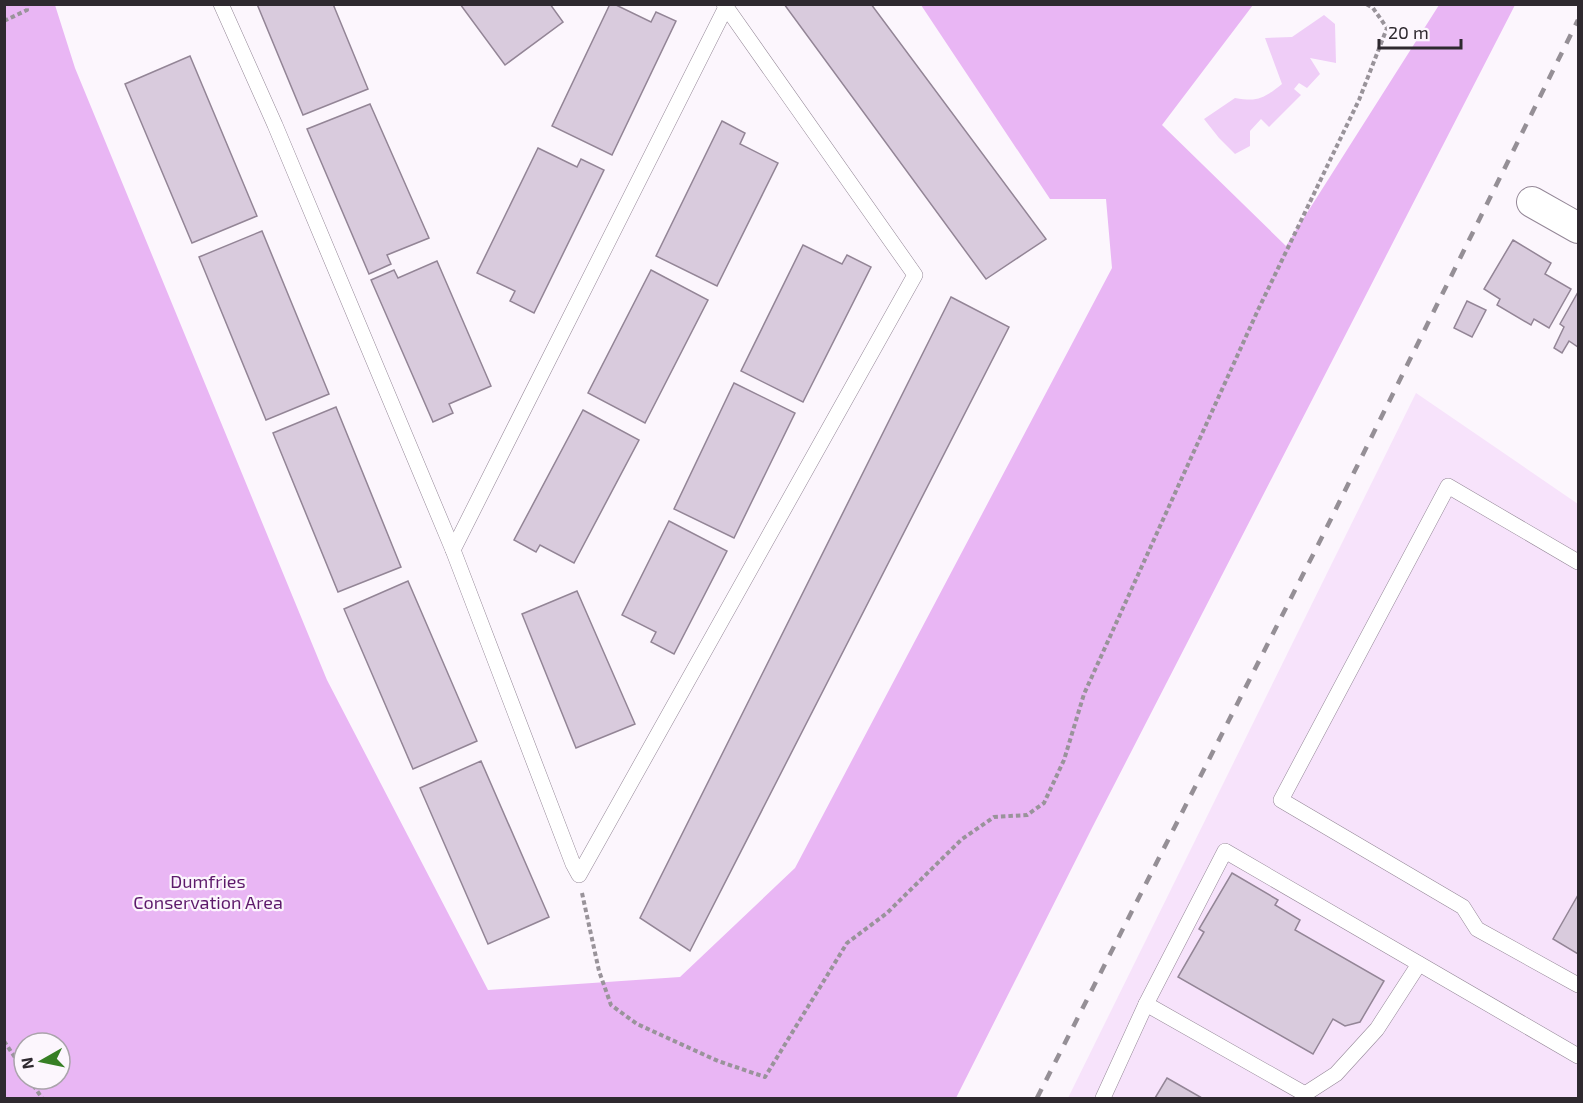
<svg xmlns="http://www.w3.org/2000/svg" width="1583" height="1103" viewBox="0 0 1583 1103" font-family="'Exo 2',sans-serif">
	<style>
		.built { fill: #f7e3fb }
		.green { fill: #e9b6f4; fill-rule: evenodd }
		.water { fill: #efcdf7 }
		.building { fill: #d9cbdd; stroke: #938596; stroke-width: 1.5 }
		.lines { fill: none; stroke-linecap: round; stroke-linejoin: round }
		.lane-casing { stroke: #948797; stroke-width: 16 }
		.street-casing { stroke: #948797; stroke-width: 32 }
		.path { stroke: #99939a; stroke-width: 4; stroke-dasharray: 4.5 3; stroke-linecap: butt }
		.lane { stroke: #fff; stroke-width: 15 }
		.street { stroke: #fff; stroke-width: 30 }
		.rail { stroke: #958f96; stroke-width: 4.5; stroke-dasharray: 10 10; stroke-linecap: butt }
		.labels { text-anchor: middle; stroke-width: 4.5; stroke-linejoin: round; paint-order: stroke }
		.park-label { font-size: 18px; fill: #5d1a6b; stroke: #fcf6fd }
	</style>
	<rect width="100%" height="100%" fill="#fcf6fd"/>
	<polygon class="built" points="1416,393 1578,504 1578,1098 1068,1098"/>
	<path class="green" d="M5,4l50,1 20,63 252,612 161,310 192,-13 115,-109 317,-600 -6,-69h-56l-129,-194h332l-91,120 124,121 153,-241h76l-422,821 -137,272h-951zM24,1043h36v36h-36z"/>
	<path class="water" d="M1324,15l11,9 1,39 -26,-5 10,16 -13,14 -8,-5 -5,6 7,6 -32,32 -8,-8 -11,12v15l-15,8 -16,-16 -15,-19 31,-21c23,4 28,1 47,-14l-17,-46 27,-1z"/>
	<g class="building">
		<polygon points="257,4 333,4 368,89 303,115"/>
		<polygon points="460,4 550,4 563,22 505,65"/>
		<polygon points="610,4 614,4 651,22 656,12 676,21 612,155 552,126"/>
		<polygon points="784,4 871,4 1046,239 986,279"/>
		<polygon points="190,56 257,216 192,243 125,84"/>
		<polygon points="370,104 429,238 387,255 391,264 369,274 307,129"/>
		<polygon points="722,121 745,133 740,144 778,163 717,286 656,256"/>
		<polygon points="538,148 577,167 581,159 604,170 534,313 510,301 515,291 477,273"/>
		<polygon points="262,231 329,394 266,420 199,257"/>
		<polygon points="1513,240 1551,263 1545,274 1571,289 1549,328 1534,319 1531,325 1497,305 1500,299 1484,289"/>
		<polygon points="803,245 842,264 847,255 871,267 803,402 741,371"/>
		<polygon points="437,261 491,386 449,404 453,413 433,422 371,280 394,270 398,278"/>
		<polygon points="651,270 708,300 645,423 588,393"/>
		<polygon points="1578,292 1578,347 1569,341 1562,353 1554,348 1564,327 1560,324"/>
		<polygon points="951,297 1009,327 690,951 640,918"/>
		<polygon points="1467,301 1486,310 1472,337 1454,328"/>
		<polygon points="734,383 795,413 734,538 674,509"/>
		<polygon points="336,407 401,567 338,592 273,433"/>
		<polygon points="583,410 639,440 574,563 540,545 536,552 514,540"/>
		<polygon points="669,521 727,551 674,654 651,642 656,632 622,615"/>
		<polygon points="408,581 477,741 413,769 344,609"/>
		<polygon points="577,591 635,724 576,748 522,614"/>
		<polygon points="481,761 549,917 488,944 420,788"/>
		<polygon points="1232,873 1278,900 1275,905 1300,920 1295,930 1384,981 1360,1022 1345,1026 1333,1019 1313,1054 1178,977 1204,932 1199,929"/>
		<polygon points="1578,895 1578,954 1553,939"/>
		<polygon points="1167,1078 1202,1098 1155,1098"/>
	</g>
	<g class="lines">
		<g class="lane-casing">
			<g id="lane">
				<polyline points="221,4 275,125 453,550 573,864 579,875 915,275 724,4"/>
				<polyline points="453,550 726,7"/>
				<polyline points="1578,562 1448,486 1281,800 1463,907 1477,929 1578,985"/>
				<polyline points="1146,1004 1305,1094 1336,1074 1377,1029 1419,964"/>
				<polyline points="1103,1098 1146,1004 1225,851 1578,1056"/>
			</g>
		</g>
		<g class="street-casing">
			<polyline id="street" points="1532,202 1578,228"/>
		</g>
		<g class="path">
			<polyline points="4,21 27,10 26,4"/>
			<polyline points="582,893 599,971 611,1005 637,1024 718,1061 765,1077 847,943 887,913 962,839 994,817 1027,815 1044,803 1064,760 1084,694 1258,310 1359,100 1387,28 1373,8 1366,4"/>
			<polyline points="4,1041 24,1071"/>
			<polyline points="29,1079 42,1098"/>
		</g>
		<use href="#lane" class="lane"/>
		<use href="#street" class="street"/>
		<polyline class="rail" points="1037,1098 1322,537 1578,20"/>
	</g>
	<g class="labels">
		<g class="park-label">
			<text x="208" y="888">Dumfries<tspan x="208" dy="21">Conservation Area</tspan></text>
		</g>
	</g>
	<rect width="1583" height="1103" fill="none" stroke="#2e292f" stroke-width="12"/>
	<g transform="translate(42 1061) rotate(261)"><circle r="28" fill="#fcf6fd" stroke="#aaa4ab" stroke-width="1.5"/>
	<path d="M0-4.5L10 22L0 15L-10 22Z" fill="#377f25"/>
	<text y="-9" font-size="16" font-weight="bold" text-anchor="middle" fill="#2e292f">N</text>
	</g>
	<path d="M1379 39v9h82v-9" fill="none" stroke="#2e292f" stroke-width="3"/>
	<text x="1388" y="39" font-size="18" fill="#2e292f" stroke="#fcf6fd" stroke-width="4.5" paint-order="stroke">20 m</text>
</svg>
